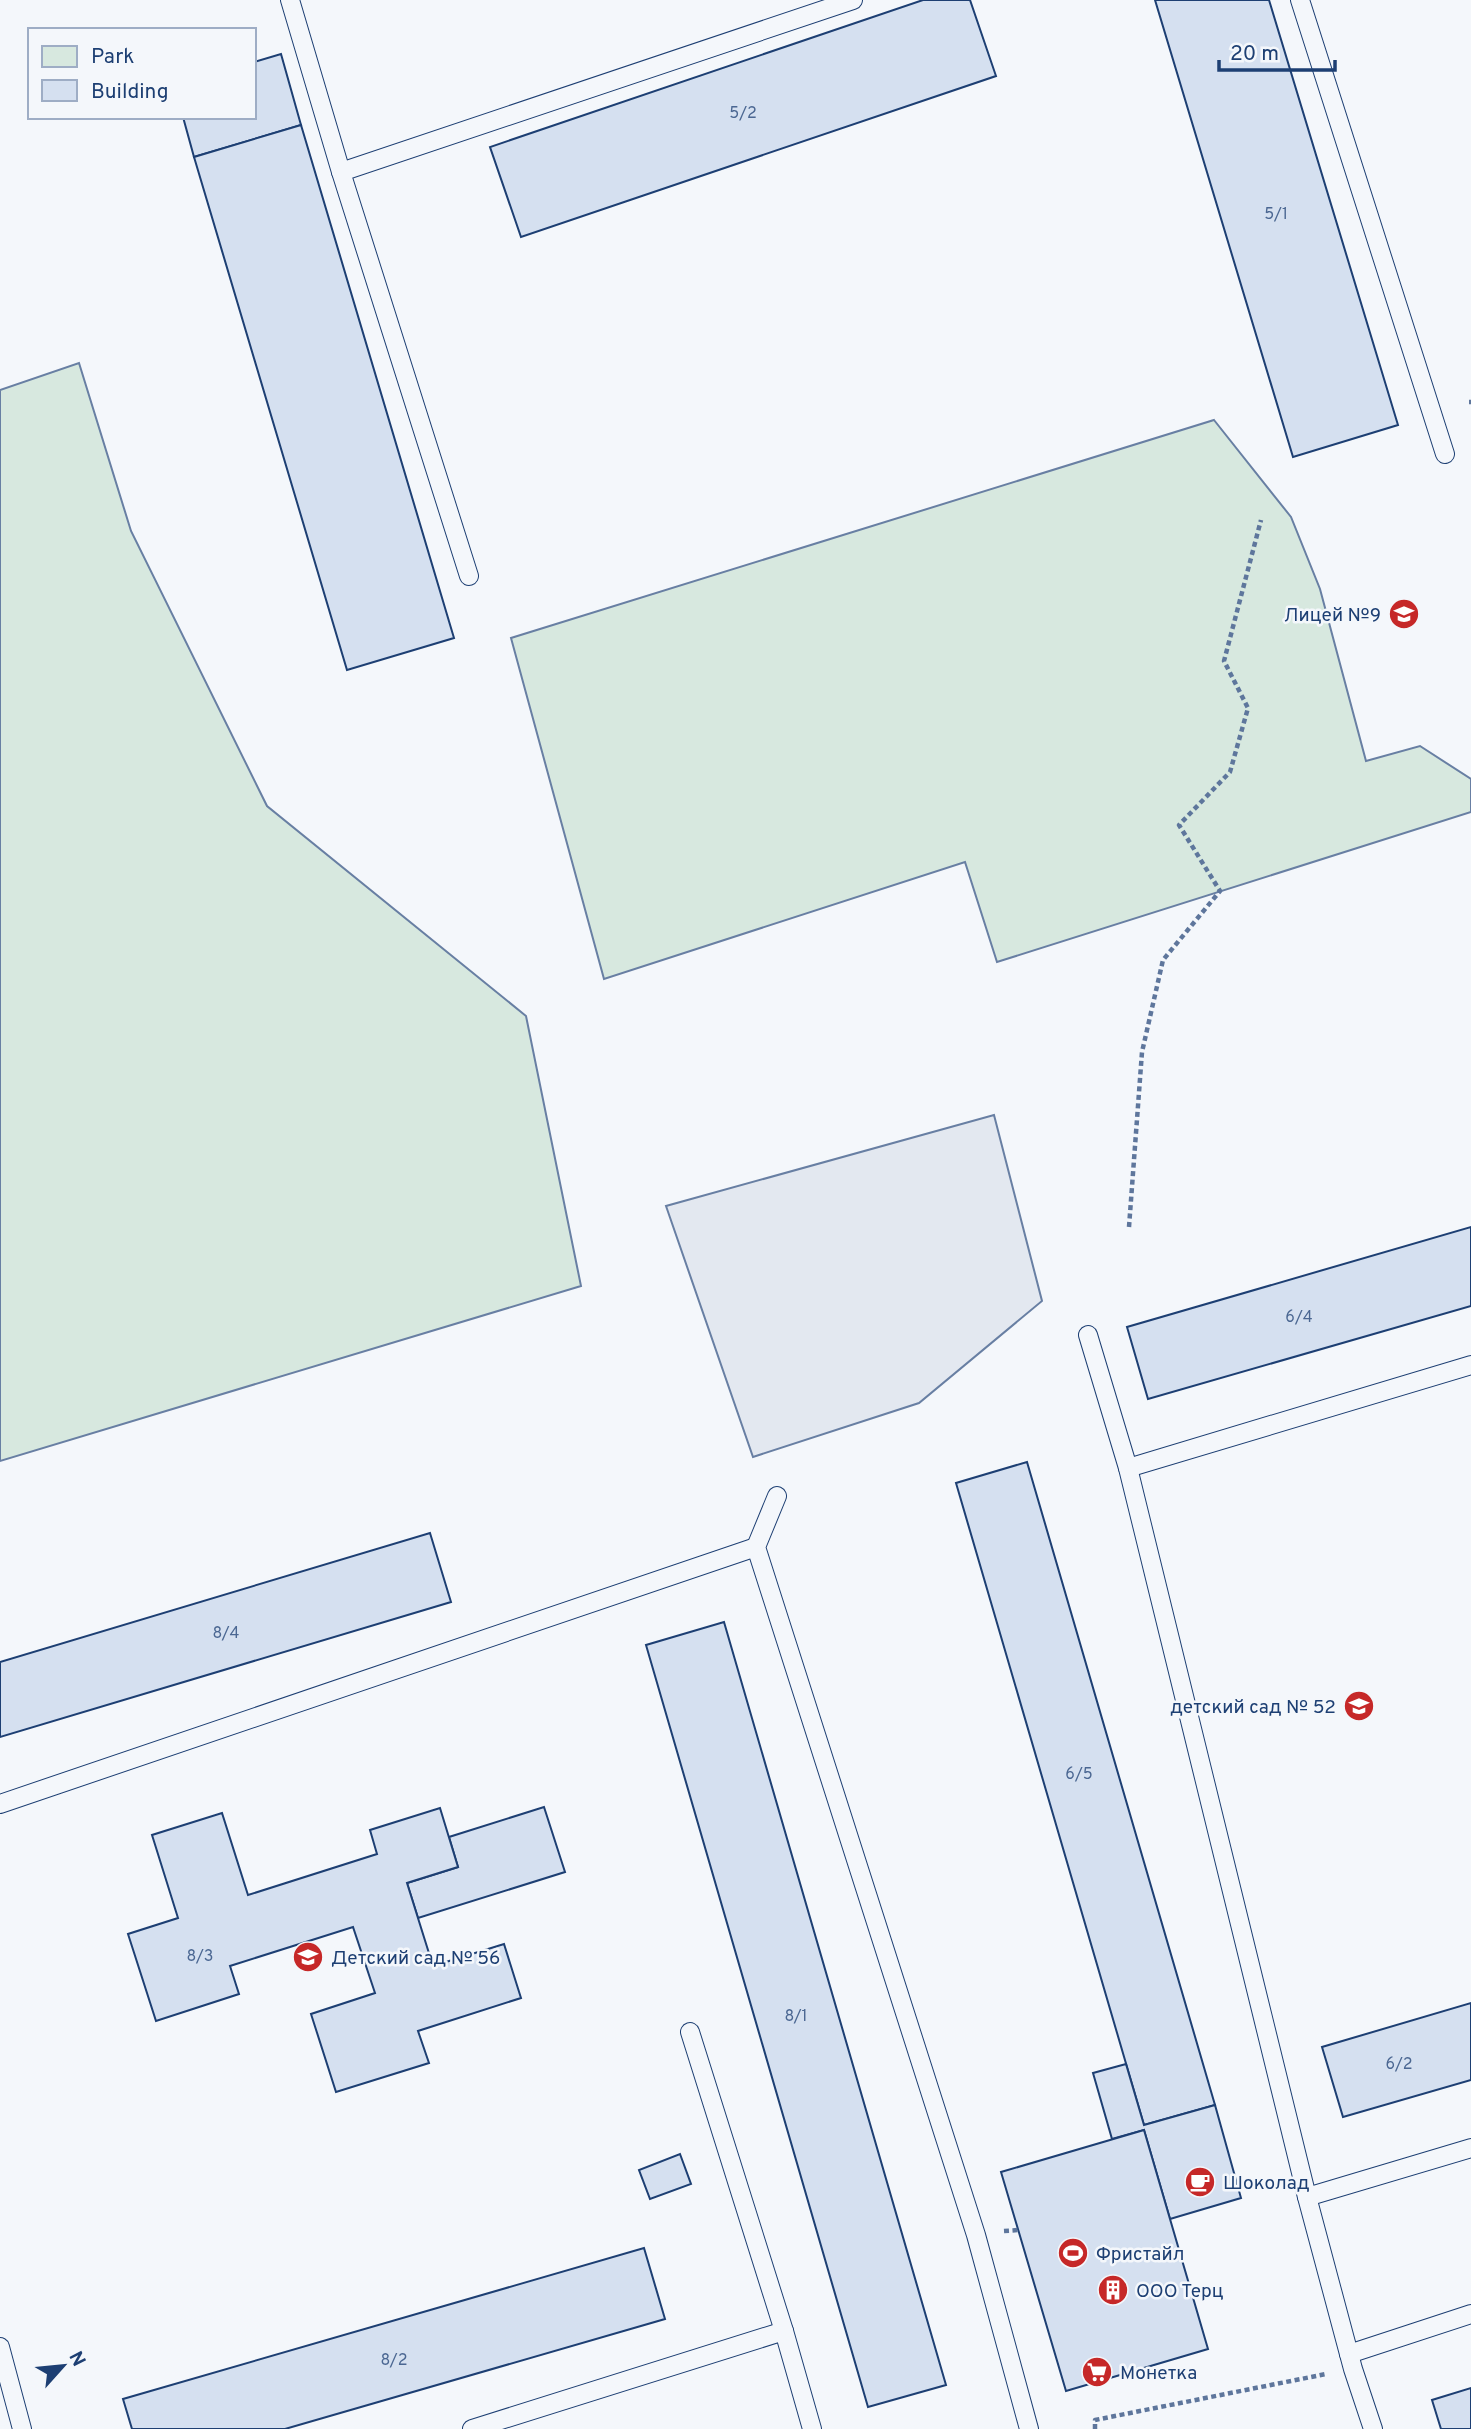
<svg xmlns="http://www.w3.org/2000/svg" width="1471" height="2429" viewBox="0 0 1471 2429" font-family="Overpass,sans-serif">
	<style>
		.green { fill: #d7e8df; stroke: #687fa3; stroke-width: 2 }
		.parking { fill: #e3e8f0; stroke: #687fa3; stroke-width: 2 }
		.building { fill: #d5e0f0; stroke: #1d3f73; stroke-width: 2 }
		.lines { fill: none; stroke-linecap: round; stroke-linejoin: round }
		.lane-casing { stroke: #1d3f73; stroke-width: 20 }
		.path { stroke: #5e769c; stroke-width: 4.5; stroke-dasharray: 5 3.5; stroke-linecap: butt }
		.lane { stroke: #f4f7fb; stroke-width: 18 }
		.labels { text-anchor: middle; stroke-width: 5; stroke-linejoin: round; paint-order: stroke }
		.number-label { font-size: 16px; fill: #4b6792 }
		.poi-label { font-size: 19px; fill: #1d3f73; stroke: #f4f7fb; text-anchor: start }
	</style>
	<rect width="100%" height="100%" fill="#f4f7fb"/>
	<g class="green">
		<polygon points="79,363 131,531 267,806 526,1016 581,1286 0,1461 0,390"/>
		<polygon points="1214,420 1291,517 1320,589 1366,761 1420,746 1471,779 1471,812 997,962 965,862 604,979 511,638"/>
	</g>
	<polygon class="parking" points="994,1115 1042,1301 919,1403 753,1457 666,1206"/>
	<g class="building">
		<polygon points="923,0 970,0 996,76 521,237 490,147"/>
		<polygon points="1155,0 1269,0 1398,425 1293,457"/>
		<polygon points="281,54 301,125 194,157 183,117 254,117 254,62"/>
		<polygon points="301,125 454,638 347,670 194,157"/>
		<polygon points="1471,1227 1471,1306 1148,1399 1127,1327"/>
		<polygon points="1027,1462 1215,2105 1144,2125 956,1483"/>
		<polygon points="430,1533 451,1602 0,1737 0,1662"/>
		<polygon points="724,1622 946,2385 868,2407 646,1645"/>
		<polygon points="544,1807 565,1872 418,1918 407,1883 458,1867 449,1837"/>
		<polygon points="440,1808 458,1867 407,1883 433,1966 504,1944 521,1998 418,2031 429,2063 336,2092 311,2014 375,1993 353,1927 230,1966 239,1994 156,2021 128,1934 178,1918 152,1835 222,1813 248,1895 377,1854 370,1830"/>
		<polygon points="1471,2003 1471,2080 1343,2117 1322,2047"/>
		<polygon points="1126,2064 1144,2125 1215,2105 1241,2198 1170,2219 1144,2130 1112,2139 1093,2073"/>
		<polygon points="1144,2130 1208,2349 1066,2391 1001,2172"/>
		<polygon points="680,2154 691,2184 650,2199 639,2170"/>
		<polygon points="644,2248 665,2319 285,2429 132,2429 123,2399"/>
		<polygon points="1471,2388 1471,2429 1441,2429 1432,2400"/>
	</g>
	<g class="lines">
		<g class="lane-casing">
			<g id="lane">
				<polyline points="290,0 341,172 469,576"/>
				<polyline points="1300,0 1445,454"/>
				<polyline points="341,172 853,0"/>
				<polyline points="1088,1335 1128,1468 1307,2197 1353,2369 1373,2429"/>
				<polyline points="1128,1468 1471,1365"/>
				<polyline points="777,1496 756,1547 976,2235 1029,2429"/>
				<polyline points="0,1804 756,1547"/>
				<polyline points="690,2032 784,2331 812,2429"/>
				<polyline points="1307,2197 1471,2148"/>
				<polyline points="0,2347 22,2429"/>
				<polyline points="1349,2354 1471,2314"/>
				<polyline points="472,2429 784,2331"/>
			</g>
		</g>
		<g class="path">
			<polyline points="1469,402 1471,402"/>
			<polyline points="1129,1227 1142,1052 1163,960 1220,891 1179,825 1230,772 1248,708 1224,661 1261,520"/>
			<polyline points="1004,2231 1019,2230"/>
			<polyline points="1095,2429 1095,2420 1326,2374"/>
		</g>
		<use href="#lane" class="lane"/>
	</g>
	<defs>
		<g id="school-disc" transform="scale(1.575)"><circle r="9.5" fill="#c62828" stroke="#f4f7fb"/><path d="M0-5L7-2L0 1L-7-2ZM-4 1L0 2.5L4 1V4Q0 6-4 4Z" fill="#fff"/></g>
		<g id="cafe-disc" transform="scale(1.575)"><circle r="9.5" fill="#c62828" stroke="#f4f7fb"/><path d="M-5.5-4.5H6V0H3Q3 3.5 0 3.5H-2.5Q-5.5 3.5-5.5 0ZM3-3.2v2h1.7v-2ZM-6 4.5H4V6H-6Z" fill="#fff"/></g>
		<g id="stadium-disc" transform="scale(1.575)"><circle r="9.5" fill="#c62828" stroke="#f4f7fb"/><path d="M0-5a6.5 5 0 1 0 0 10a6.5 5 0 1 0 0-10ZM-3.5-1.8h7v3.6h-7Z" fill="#fff"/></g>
		<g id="building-disc" transform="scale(1.575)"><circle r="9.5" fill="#c62828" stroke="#f4f7fb"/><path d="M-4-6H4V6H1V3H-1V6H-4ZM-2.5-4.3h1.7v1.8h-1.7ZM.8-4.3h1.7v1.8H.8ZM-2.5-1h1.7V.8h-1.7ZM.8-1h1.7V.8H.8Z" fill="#fff"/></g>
		<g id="supermarket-disc" transform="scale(1.575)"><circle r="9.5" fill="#c62828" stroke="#f4f7fb"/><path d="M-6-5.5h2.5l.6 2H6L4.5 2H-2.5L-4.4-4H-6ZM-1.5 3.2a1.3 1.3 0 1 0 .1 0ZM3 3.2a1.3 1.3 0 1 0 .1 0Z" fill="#fff"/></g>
	</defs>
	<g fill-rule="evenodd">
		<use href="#school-disc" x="1404" y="614"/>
		<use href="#school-disc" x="1359" y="1706"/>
		<use href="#school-disc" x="308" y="1957"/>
		<use href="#cafe-disc" x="1200" y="2182"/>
		<use href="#stadium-disc" x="1073" y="2253"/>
		<use href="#building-disc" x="1113" y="2290"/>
		<use href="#supermarket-disc" x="1097" y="2372"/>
	</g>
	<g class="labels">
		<g class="number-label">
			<text x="743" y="118">5/2</text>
			<text x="1276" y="219">5/1</text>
			<text x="1299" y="1322">6/4</text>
			<text x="226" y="1638">8/4</text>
			<text x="1079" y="1779">6/5</text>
			<text x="200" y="1961">8/3</text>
			<text x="796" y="2021">8/1</text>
			<text x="1399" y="2069">6/2</text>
			<text x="394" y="2365">8/2</text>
		</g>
		<g class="poi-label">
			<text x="1381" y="621" text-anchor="end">Лицей №9</text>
			<text x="1336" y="1713" text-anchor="end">детский сад № 52</text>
			<text x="331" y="1964">Детский сад № 56</text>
			<text x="1223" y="2189">Шоколад</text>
			<text x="1096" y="2260">Фристайл</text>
			<text x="1136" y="2297">ООО Терц</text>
			<text x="1120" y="2379">Монетка</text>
		</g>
	</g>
	<rect x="28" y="28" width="228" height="91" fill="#f4f7fb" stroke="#9eadc5" stroke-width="2"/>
	<rect x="42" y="46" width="35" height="21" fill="#d7e8df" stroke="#9eadc5" stroke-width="2"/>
	<text x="91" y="63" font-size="21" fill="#1d3f73">Park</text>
	<rect x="42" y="80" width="35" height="21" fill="#d5e0f0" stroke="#9eadc5" stroke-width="2"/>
	<text x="91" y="98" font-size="21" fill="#1d3f73">Building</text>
	<g transform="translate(63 2366) rotate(63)" stroke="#f4f7fb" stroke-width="5" paint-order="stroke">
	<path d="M0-5L12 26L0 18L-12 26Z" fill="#1d3f73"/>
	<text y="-10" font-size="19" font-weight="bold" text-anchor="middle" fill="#1d3f73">N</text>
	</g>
	<path d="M1219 60v10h116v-10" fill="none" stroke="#1d3f73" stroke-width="3.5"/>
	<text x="1230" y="60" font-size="21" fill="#1d3f73" stroke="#f4f7fb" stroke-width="5" paint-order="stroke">20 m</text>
</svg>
